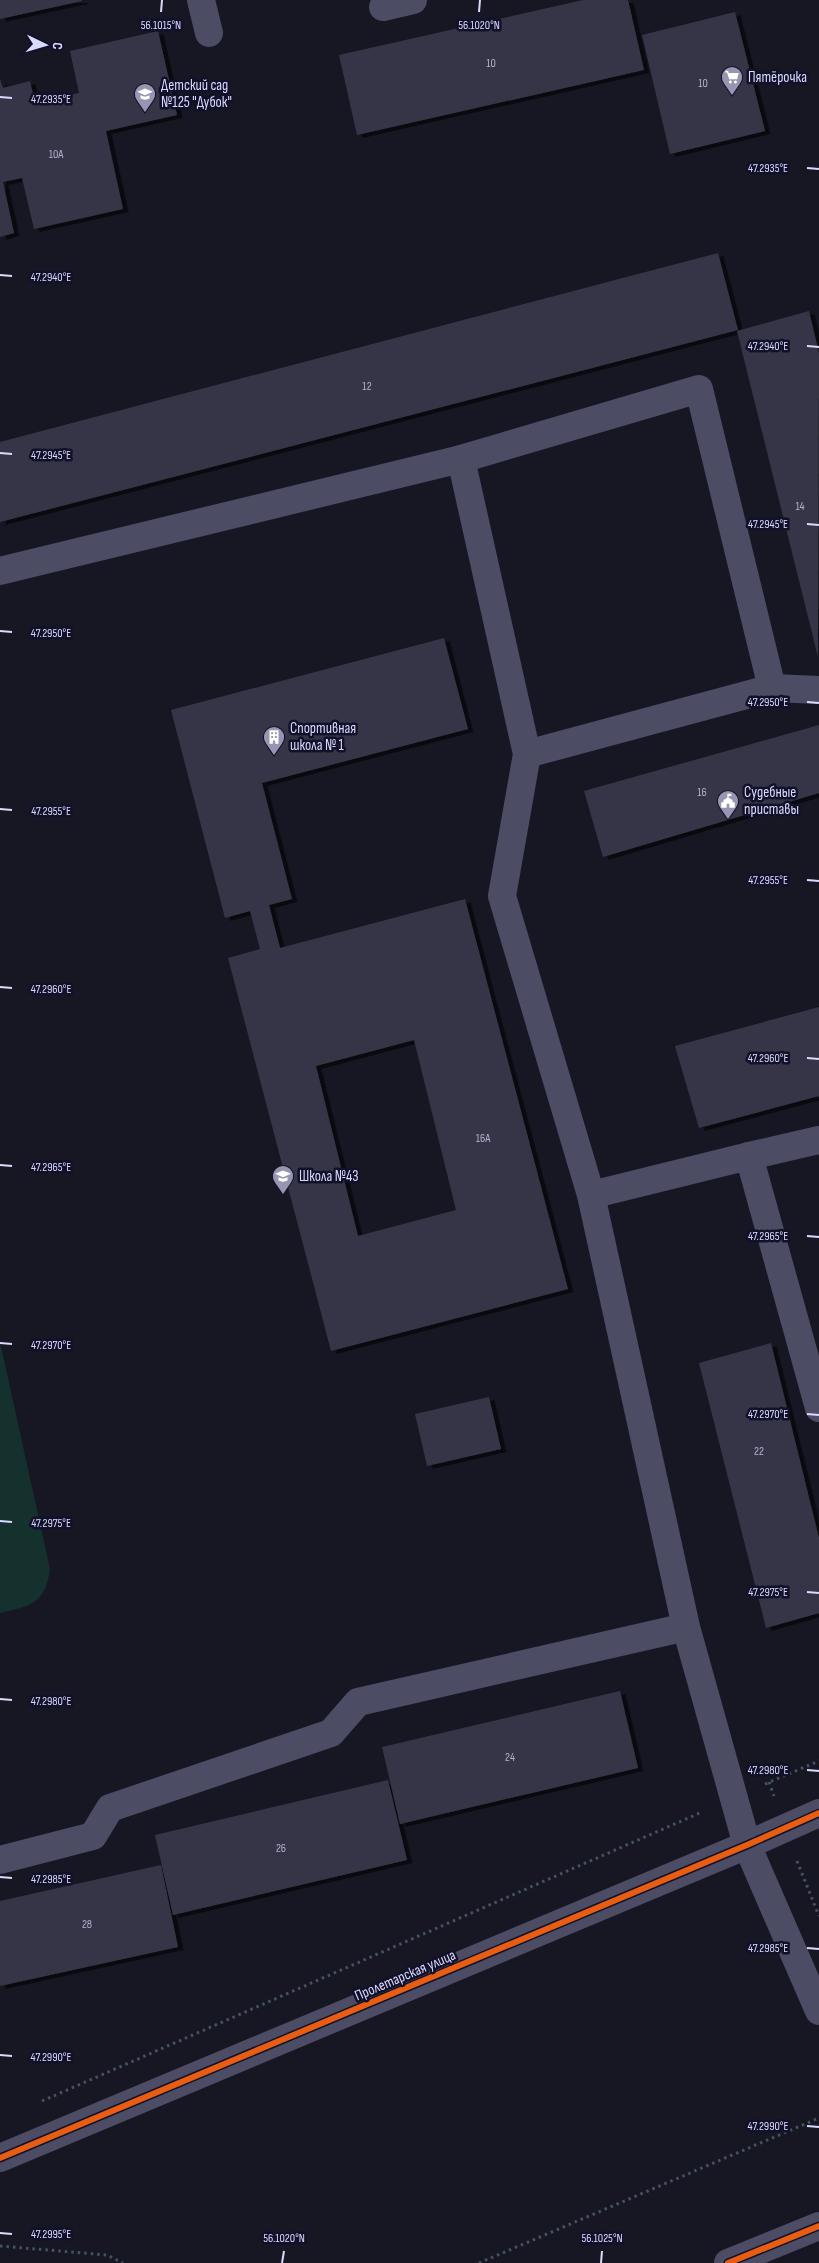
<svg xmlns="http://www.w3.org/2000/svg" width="819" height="2263" viewBox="0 0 819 2263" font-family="'Sofia Sans Condensed',sans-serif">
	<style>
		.green { fill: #14312e }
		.building { fill: #353546; fill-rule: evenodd; filter: url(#shadow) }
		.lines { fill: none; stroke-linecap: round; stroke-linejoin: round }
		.path { stroke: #445360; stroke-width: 3; stroke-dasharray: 2.5 4; stroke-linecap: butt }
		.minor { stroke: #4c4d65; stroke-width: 28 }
		.cycleway-casing { stroke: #12112a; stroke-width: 9 }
		.cycleway { stroke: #e95d12; stroke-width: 6 }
		.ticks { fill: none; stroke: #dadaff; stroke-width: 2 }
		.labels { text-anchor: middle; stroke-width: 5; stroke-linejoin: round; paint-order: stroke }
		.number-label { font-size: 12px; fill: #b1b1d1 }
		.poi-label { font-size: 15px; fill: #dadaff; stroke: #12112a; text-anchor: start }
		.street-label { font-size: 15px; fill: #dadaff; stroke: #12112a }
		.ticks-label { font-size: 12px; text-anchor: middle; fill: #dadaff; stroke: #12112a; stroke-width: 5; stroke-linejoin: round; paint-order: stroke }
	</style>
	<defs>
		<filter id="shadow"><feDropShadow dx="5.5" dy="3" stdDeviation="0" flood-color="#0009"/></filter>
	</defs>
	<rect width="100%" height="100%" fill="#171724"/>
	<path class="green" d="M0,1342l50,227c-5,35 -19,37 -50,44z"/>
	<g class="building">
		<polygon points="0,0 82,0 82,1 0,19"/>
		<polygon points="583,0 628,0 644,70 357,135 339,55"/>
		<polygon points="735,12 765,131 670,154 642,35"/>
		<polygon points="158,31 177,115 106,131 123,209 34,229 22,178 3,182 14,233 0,237 0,79 3,88 30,81 35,103 79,93 70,51"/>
		<polygon points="718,253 738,330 0,522 0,442"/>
		<polygon points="809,311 819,353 818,657 737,331"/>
		<path d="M444,638l24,91 -206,54 30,116 -23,6 11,43 185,-49 103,390 -237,62 -103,-393 32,-9 -10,-38 -25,7 -54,-208zM414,1040l42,170 -98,26 -42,-170z"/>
		<polygon points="819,725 819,793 603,857 584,791"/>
		<polygon points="819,1007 819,1096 699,1128 675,1046"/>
		<polygon points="771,1343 819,1538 819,1613 766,1628 699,1363"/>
		<polygon points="489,1397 501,1449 427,1466 415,1414"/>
		<polygon points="620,1691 638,1768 400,1824 382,1747"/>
		<polygon points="388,1780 407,1860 173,1915 155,1835"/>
		<polygon points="161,1865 178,1947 0,1986 0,1901"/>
	</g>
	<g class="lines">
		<g class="path">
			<polyline points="769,1782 774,1796"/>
			<polyline points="765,1784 819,1761"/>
			<polyline points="797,1861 819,1916"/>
			<polyline points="42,2101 702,1812"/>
			<polyline points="0,2246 107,2255 123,2263"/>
			<polyline points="479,2263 819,2118"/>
		</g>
		<g class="minor">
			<polyline points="201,0 209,33"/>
			<polyline points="383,7 413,0"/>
			<polyline points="461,459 527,754 502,896 591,1195 686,1627 747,1845 819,2011"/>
			<polyline points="0,571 461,459 699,389 772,688 527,754"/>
			<polyline points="772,688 819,690"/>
			<polyline points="749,1156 819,1140"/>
			<polyline points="591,1195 749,1156 819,1408"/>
			<polyline points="0,1860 93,1836 110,1808 331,1733 358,1702 686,1627"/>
			<polyline points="0,2158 747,1845 819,1813"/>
			<polyline points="728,2263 819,2226"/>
		</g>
		<g class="cycleway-casing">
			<g id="cycleway">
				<polyline points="0,2158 747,1845 819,1813"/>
				<polyline points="728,2263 819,2226"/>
			</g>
		</g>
		<use href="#cycleway" class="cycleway"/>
	</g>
	<path class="ticks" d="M161,12l1,-12M479,12l1,-12M0,97l12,1M807,168l12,1M0,275l12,1M807,346l12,1M0,453l12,1M807,524l12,1M0,631l12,1M807,702l12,1M0,809l12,1M807,880l12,1M0,987l12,1M807,1058l12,1M0,1165l12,1M807,1236l12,1M0,1343l12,1M807,1414l12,1M0,1521l12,1M807,1592l12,1M0,1699l12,1M807,1770l12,1M0,1877l12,1M807,1948l12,1M0,2055l12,1M807,2126l12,1M0,2233l12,1M282,2263l2,-12M601,2263l1,-12"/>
	<defs>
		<g id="supermarket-pin" transform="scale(1.125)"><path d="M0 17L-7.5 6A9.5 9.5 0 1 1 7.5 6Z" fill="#9696b2" stroke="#12112a"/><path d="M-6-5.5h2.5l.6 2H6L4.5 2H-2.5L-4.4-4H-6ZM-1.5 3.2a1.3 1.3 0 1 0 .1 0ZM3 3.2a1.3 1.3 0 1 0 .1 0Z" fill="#fff"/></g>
		<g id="school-pin" transform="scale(1.125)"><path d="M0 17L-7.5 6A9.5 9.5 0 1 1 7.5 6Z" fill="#9696b2" stroke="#12112a"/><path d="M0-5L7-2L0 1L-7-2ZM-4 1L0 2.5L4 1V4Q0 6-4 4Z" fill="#fff"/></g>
		<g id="building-pin" transform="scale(1.125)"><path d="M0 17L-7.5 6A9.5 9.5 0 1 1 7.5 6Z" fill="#9696b2" stroke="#12112a"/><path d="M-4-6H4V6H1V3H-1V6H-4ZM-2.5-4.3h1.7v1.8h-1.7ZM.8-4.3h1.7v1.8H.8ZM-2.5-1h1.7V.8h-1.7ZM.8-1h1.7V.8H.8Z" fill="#fff"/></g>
		<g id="civic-pin" transform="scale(1.125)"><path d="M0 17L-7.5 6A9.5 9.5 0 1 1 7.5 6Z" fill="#9696b2" stroke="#12112a"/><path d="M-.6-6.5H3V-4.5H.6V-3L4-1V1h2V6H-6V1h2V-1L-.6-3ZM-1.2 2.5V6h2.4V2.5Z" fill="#fff"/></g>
	</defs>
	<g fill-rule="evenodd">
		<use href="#supermarket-pin" x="732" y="77"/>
		<use href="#school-pin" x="145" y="94"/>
		<use href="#building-pin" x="274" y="737"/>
		<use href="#civic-pin" x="728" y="801"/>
		<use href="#school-pin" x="283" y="1176"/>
	</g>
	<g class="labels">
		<g class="number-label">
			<text x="491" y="67">10</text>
			<text x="703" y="87">10</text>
			<text x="56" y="158">10А</text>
			<text x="367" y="390">12</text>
			<text x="800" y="510">14</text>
			<text x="702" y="796">16</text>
			<text x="483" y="1142">16А</text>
			<text x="759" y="1455">22</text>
			<text x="510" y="1761">24</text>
			<text x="281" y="1852">26</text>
			<text x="87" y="1928">28</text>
		</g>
		<g class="poi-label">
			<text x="748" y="82">Пятёрочка</text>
			<text x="161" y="90">Детский сад<tspan x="161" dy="17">№125 "Дубок"</tspan></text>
			<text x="290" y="733">Спортивная<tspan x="290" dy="17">школа № 1</tspan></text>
			<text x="744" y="797">Судебные<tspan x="744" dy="17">приставы</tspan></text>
			<text x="299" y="1181">Школа №43</text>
		</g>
		<g class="street-label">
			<text transform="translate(405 1975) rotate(-23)" y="5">Пролетарская улица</text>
		</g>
	</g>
	<g class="ticks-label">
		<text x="479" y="29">56.1020°N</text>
		<text x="161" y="29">56.1015°N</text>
		<text x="51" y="103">47.2935°E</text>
		<text x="768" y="172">47.2935°E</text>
		<text x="51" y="281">47.2940°E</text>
		<text x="768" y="350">47.2940°E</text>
		<text x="51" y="459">47.2945°E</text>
		<text x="768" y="528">47.2945°E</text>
		<text x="51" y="637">47.2950°E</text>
		<text x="768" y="706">47.2950°E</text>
		<text x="51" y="815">47.2955°E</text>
		<text x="768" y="884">47.2955°E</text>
		<text x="51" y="993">47.2960°E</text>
		<text x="768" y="1062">47.2960°E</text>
		<text x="51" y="1171">47.2965°E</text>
		<text x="768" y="1240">47.2965°E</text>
		<text x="51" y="1349">47.2970°E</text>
		<text x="768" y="1418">47.2970°E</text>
		<text x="51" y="1527">47.2975°E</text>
		<text x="768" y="1596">47.2975°E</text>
		<text x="51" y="1705">47.2980°E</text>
		<text x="768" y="1774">47.2980°E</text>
		<text x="51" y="1883">47.2985°E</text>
		<text x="768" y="1952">47.2985°E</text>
		<text x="51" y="2061">47.2990°E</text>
		<text x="768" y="2130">47.2990°E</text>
		<text x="51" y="2238">47.2995°E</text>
		<text x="284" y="2242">56.1020°N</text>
		<text x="602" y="2242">56.1025°N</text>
	</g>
	<g transform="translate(45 45) rotate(95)" stroke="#12112a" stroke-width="4" paint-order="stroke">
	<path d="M0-4L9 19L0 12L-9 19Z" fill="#dadaff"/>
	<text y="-8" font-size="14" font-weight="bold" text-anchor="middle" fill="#dadaff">С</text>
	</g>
</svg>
